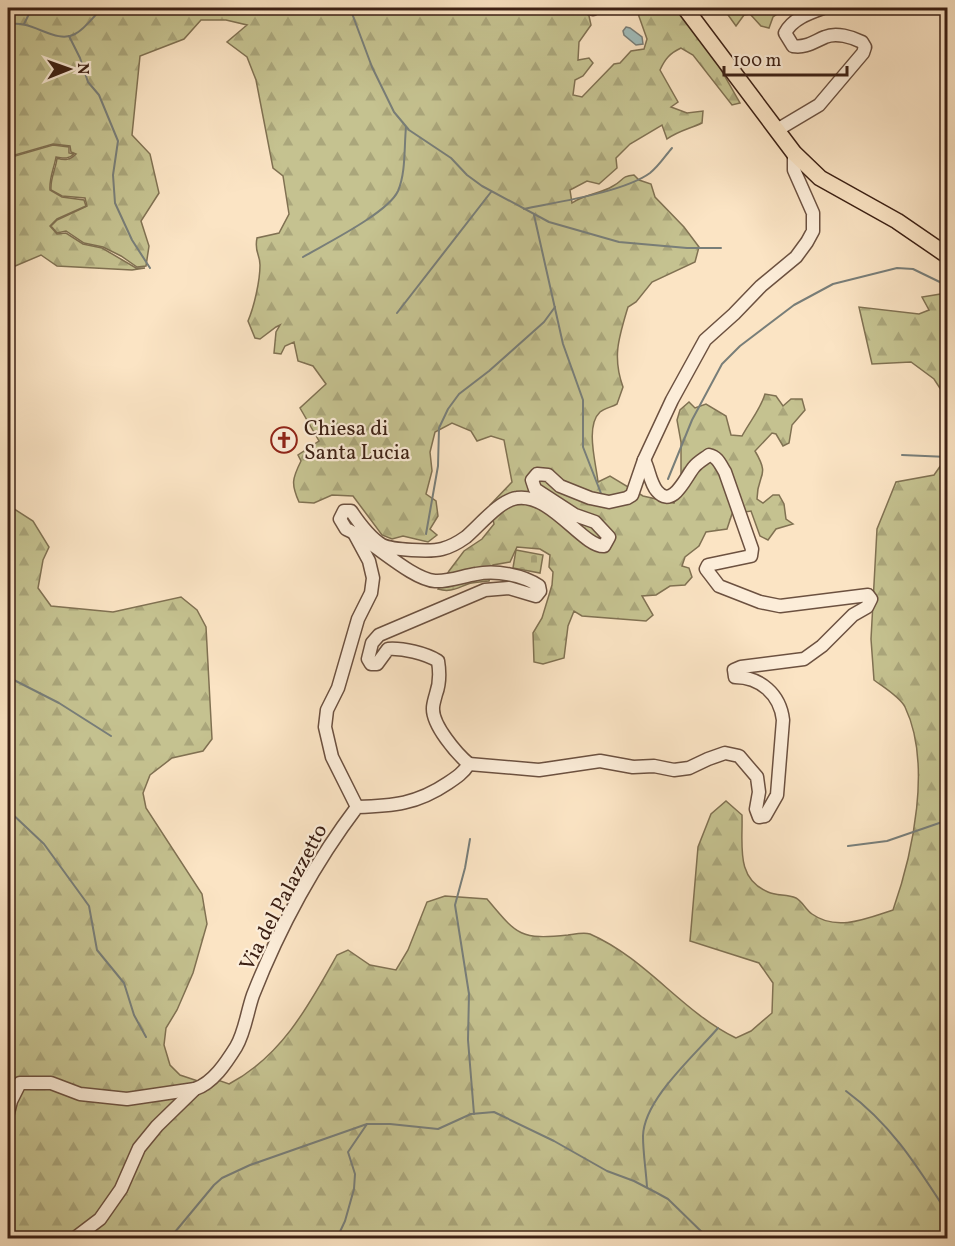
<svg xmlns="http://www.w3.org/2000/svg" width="955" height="1246" viewBox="0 0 955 1246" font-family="Vollkorn,serif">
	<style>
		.forest { fill: url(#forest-firs); stroke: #807152; stroke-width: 1.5 }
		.cemetery { fill: url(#cemetery-stones); stroke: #807152; stroke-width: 1.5 }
		.water { fill: #a0bdbc; stroke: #787e79; stroke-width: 1.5 }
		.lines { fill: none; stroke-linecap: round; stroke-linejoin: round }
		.stream { stroke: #787e79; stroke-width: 2 }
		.minor-casing { stroke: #6c5140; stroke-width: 15 }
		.major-casing { stroke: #3c2014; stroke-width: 18 }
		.minor { stroke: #fcedd9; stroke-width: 12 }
		.major { stroke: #fbe4c4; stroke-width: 15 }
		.labels { text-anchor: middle; stroke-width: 4.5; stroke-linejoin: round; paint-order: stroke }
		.poi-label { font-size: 21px; fill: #3c2014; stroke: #fcedd9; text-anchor: start }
		.street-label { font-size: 21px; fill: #3c2014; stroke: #fcedd9 }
	</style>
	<defs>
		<pattern id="forest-firs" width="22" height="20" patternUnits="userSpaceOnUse" patternTransform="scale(1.5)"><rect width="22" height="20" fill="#c5c290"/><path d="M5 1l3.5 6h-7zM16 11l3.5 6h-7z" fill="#aaa67b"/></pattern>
		<pattern id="cemetery-stones" width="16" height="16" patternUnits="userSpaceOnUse" patternTransform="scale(1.5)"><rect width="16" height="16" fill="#c5c290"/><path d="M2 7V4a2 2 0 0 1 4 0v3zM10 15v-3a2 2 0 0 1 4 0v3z" fill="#aaa67b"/></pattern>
	</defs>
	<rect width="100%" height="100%" fill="#fbe4c4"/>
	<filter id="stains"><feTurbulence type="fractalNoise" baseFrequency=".00333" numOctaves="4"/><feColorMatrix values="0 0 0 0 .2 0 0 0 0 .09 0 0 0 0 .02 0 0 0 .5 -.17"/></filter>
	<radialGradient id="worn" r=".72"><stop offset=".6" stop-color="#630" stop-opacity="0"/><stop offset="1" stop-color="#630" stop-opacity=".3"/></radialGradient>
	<g class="forest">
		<path d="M8,8h572l9,8 2,9 -12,17 -1,18 11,-2 4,5 -10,13 -8,4 -2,15 9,2 32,-33 6,-1 11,-12 13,-2 3,-10 -11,-31h40l36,46 28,49 -8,2 -39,-50 -12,-7c-11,5 -16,11 -21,22l18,32 -7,5 16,6 16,-2 -1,12c-13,6 -24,8 -35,16l-5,-14 -32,19 -14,14 1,10 -18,16 -12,-3 -17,9 2,13c13,-9 28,-9 41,-17 10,-5 8,-10 21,-11l5,5 12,4 4,13 29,30 15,20 -4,15 -43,20 -16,20 -8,5c-9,30 -16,50 -5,80l-6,17c-5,3 -12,4 -17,8 -15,14 -4,51 -2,70l12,-6 33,20 31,7 7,-24v-37l-4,-22 3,-10 9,-8 6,6 11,-4 20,12 5,19 11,1c8,-15 18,-26 23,-42l11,2 7,10 8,-7h11l3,11 -13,15 -3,18 -6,3 -7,-12 -4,-1 -17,18c16,27 2,22 2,48l6,4 10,-8h6l5,9 2,15 7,5 -17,5 -8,11 -8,-4 -9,-25 -19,3 -5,15 -21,3 -7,14 -14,11 -3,9 7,2 3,9 -7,8 -15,1 -14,9 -14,1 11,19 -7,6 -64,-5 -8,-5 -6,15 -4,32 -21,6 -9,-2 -1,-29 9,-15 10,-33 1,-13 -4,-5 1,-12 -10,-6 -23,-2 -7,15 -17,3 -4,16c-7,1 -15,1 -21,3 -11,4 -18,9 -30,5l11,-18 15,-20 18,-12 12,-15 -4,-19 22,-23 -8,-42 -13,-4 -14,5 -6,-10 -19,-8 -17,9 -5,20 2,19 -6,23 10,7 2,15 -8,13 7,6 -9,7 -25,-6 -11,3 -10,-4 -29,-39 -21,-1 -18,8 -15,-1c-8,-18 -7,-23 2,-41l-3,-6 21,-14 -19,-33 26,-24 -13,-18 -15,-5 -4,-19 -9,4 -4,8 -7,-1 2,-21 4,-7 -4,2 -16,12 -5,-1 -7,-17c6,-14 12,-40 12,-56 0,-11 -6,-13 -3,-27l22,-5 10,-19 -6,-38 -10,-8 -17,-88 -9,-23 -20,-15 20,-17 -21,-5h-25l-17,19 -44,17 -8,79 18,19 9,39 -18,28 8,25 -3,20 -9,1 -16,-11 -18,-9 -19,-4 -18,-12 -9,2 -6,-7 6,-6 30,-14 -2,-8 -23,-2 -11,-6c-1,-12 5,-21 6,-32 8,3 13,2 19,-4l-5,-2 -1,-6 -17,-2 -45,13z"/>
		<polygon points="723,8 794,8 783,10 773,17 769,28 761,26 750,14 744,15 736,26"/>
		<path d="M53,145l16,2v6l5,1c-6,6 -11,4 -18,3 -2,12 -7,21 -6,33l12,7 22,3 2,6 -29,13 -7,7 7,8 9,-1 17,11 19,4 34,20h9l-13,2 -75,-4 -16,-11 -33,14v-111z"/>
		<polygon points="947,293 947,396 945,396 934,379 911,362 872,364 859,307 919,314 929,310 922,297"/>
		<path d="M947,434v804h-868l63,-89 17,-21 56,-49 14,5c53,-28 80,-79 108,-129l11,-5 22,15 26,5 12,-20 19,-48 18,-6 42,3c30,36 33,41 81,36 7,-1 16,-3 22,-1 57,25 92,78 146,104l15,-7 21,-18 1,-30 -14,-20 -69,-22 8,-94 13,-33 15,-13 16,14c1,30 -7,63 26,77 9,4 19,2 28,6 6,3 10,12 16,16 25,18 56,4 81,-4 20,-57 39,-147 12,-203 -5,-10 -22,-20 -31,-27l-3,-41 6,-110 19,-47 38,-7 12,-17 -5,-18z"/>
		<polygon points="8,505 33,521 49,547 43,560 38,588 51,606 113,612 181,597 197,610 206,627 212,739 203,751 172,758 150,775 143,793 146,808 202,894 207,924 193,973 177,1010 166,1028 164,1045 170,1065 180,1075 201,1082 193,1085 97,1216 68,1238 8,1238"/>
	</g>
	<polygon class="cemetery" points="516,550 543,555 540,573 513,568"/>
	<polygon class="water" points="626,27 630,28 642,37 643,44 636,45 624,35 623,31"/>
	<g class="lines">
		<g class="stream">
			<polyline points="9,8 14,23"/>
			<polyline points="350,8 372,67 394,112 409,130 451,158 467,175 482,186 549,222 619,242 687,248 721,248"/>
			<polyline points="24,24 32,8"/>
			<path d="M8,25c23,-7 47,20 67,9 10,-5 19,-18 27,-26"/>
			<polyline points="69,36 80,58 88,82 99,95 118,141 113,175 115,203 132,240 150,268"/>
			<path d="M524,209c33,-7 100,-17 126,-36 9,-7 15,-17 22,-25"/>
			<polyline points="534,215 563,344 583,400 583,447 602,496"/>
			<path d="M303,257c22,-13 85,-44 95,-66 8,-19 6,-44 8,-64"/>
			<polyline points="397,313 491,192"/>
			<polyline points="902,455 948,457"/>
			<polyline points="668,479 692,420 722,364 740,346 794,305 833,284 897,268 913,269 948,286"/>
			<polyline points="426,534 438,466 439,428 448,409 459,394 489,371 544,322 555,307"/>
			<polyline points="8,677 59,703 111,736"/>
			<polyline points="8,810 44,844 84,899 89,906 97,950 124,983 134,1015 146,1037"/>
			<polyline points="470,839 465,868 455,905 469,994 468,1040 474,1114"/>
			<polyline points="848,846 887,841 948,820"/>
			<polyline points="945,1005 948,1007"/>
			<path d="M846,1091c46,34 71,75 102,123"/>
			<path d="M647,1187c-1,-17 -4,-34 -4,-51 1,-37 52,-81 75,-108"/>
			<polyline points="170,1238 214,1185 222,1178 250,1165 367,1124 390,1124 438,1129 471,1114 494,1112 554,1141 607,1171 634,1181 657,1193 668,1199 708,1238"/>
			<polyline points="337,1238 345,1221 354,1189 355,1174 348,1152 367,1124"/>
		</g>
		<g class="minor-casing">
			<g id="minor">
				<polyline points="592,8 593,9"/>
				<path d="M777,130l42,-25 44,-52 2,-6 -3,-5c-10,-5 -26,-10 -37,-5 -12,5 -19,11 -32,9l-8,-13c7,-14 24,-20 38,-25"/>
				<polyline points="355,535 369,561 373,578 371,593 358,619 338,688 327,710 325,727 332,757 357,807"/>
				<path d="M469,764l70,6 61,-9 33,6 21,-1 20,4 15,-2 19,-9 17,-6 14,3 18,21 2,15 -3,17 3,8 6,-1 12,-21 6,-75c-3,-26 -23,-43 -48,-43l-1,-7 7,-3 63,-8 18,-13 31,-31 14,-8 4,-8 -3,-4 -88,11 -20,-4 -41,-16 -13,-17 2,-4 43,-9 1,-7 -27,-77c-5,-8 -7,-15 -16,-17 -5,4 -11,7 -15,12 -8,9 -21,43 -37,24 -7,-8 -8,-22 -13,-31"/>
				<polyline points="8,1113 11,1101 20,1083 51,1083 80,1094 127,1099 195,1089"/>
				<path d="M75,1238l25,-19 21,-30 18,-41 18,-22 38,-37c18,-6 31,-26 41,-42 9,-15 11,-35 17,-52 26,-66 61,-131 104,-188 36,-1 60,-3 91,-24 9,-6 15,-10 21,-19 -12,-10 -37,-39 -36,-56 0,-4 2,-10 3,-14 4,-11 4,-21 2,-33 -13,-8 -35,-13 -50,-12l-11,15h-6l-3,-5 4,-16 7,-8 106,-45 24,-2 27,8 4,-5 -1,-5c-16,-11 -43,-16 -63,-12 -13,2 -28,8 -41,7 -25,-2 -64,-42 -89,-52l-6,-10 4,-8h7c8,12 18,26 31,34 10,5 49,7 60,4 8,-2 17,-7 24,-12 13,-11 34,-37 51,-39 34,-5 66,49 87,48l5,-9 -14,-15 -20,-7 -40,-26 -3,-9 5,-6 11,1 12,11 30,12 19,4 18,-4 5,-3 12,-35 28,-60 33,-60 29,-26 27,-28 35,-29 11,-15 6,-11v-18l-19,-43v-17"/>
			</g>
		</g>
		<g class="major-casing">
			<polyline id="major" points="685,8 794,153 820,178 897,221 948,256"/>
		</g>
		<use href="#minor" class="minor"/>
		<use href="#major" class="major"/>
	</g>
	<defs>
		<g id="church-ring" transform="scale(1.35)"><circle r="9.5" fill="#fcedd9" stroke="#8f2418" stroke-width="1.5"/><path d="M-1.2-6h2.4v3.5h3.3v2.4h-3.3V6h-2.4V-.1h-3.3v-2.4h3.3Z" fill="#8f2418"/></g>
	</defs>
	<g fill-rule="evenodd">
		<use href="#church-ring" x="284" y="440"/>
	</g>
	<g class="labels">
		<g class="poi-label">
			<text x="304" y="435">Chiesa di<tspan x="304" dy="24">Santa Lucia</tspan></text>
		</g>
		<g class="street-label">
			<text transform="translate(283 897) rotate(-62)" y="7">Via del Palazzetto</text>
		</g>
	</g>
	<rect width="955" height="1246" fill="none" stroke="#fbe4c4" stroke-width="30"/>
	<rect x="9" y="9" width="937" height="1228" fill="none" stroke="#3c2014" stroke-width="3"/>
	<rect x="15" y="15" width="925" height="1216" fill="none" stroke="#3c2014" stroke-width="1.5"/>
	<g transform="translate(69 69) rotate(89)" stroke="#fcedd9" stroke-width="4.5" paint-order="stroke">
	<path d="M0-4.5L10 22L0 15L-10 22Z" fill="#3c2014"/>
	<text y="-9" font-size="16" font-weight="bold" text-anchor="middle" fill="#3c2014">N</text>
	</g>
	<path d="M724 66v9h123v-9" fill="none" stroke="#3c2014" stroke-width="3"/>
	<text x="733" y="66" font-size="18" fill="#3c2014" stroke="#fcedd9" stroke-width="4.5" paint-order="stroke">100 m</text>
	<rect width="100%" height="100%" filter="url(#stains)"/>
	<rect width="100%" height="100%" fill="url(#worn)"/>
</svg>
